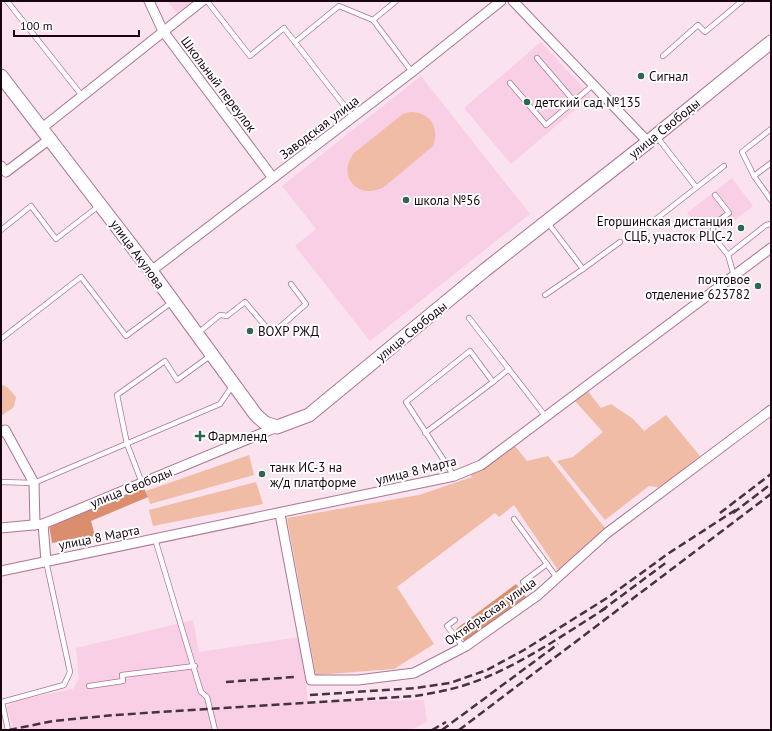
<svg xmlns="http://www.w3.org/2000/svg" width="772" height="731" viewBox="0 0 772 731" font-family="'PT Sans',sans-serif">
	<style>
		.built { fill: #f9cfe6 }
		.green { fill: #f0bca6 }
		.forest { fill: #da8e6e }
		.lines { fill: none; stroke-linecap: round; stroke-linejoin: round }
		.lane-casing { stroke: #ac7595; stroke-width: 6 }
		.street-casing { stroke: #ac7595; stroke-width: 11 }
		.secondary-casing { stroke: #ac7595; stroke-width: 15 }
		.lane { stroke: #fff; stroke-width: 4.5 }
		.street { stroke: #fff; stroke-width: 9 }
		.secondary { stroke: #fff; stroke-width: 13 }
		.rail { stroke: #47333f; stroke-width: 2.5; stroke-dasharray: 8 4; stroke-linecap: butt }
		.poi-dot { fill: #2e674f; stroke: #fff; stroke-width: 1.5 }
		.labels { text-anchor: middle; stroke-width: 4; stroke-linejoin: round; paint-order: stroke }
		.poi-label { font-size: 13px; fill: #180511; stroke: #fff; text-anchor: start }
		.street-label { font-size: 13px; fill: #180511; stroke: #fff }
	</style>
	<rect width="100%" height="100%" fill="#fbe2ef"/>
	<g class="built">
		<polygon points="167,1 193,1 177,13"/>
		<polygon points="541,42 591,96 511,164 464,108"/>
		<polygon points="421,76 530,214 370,341 295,246 316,229 282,186"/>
		<polygon points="732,178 753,206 708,241 687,213"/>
		<polygon points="193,620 199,652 300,637 308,702 424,700 427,722 410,730 13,730 7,707 14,701 73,689 79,678 76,648"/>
	</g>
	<g class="green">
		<path d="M410,112c20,0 30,15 23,34l-49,41c-26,14 -48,-11 -30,-34l49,-39z"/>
		<polygon points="3,385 8,388 16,397 14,407 1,416 1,386"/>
		<polygon points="587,390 601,408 611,404 633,419 644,431 666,415 700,456 662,488 649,486 605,520 557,461 573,457 603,432 574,400"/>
		<polygon points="515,446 527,461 548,456 605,528 558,570 514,505 499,517 495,513 397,587 434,644 394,669 316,675 287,518 419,495 472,477 470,474"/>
		<polygon points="249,455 254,475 150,504 146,491"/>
		<polygon points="256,482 263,504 153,526 149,510"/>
	</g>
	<g class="forest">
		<polygon points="143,486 148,497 91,521 95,536 52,543 49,525"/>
		<polygon points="516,584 526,597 465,642 456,629"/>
	</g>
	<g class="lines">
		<g class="lane-casing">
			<g id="lane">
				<polyline points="7,1 83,97"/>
				<polyline points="207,1 250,56 284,28 353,117"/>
				<polyline points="373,20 396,1"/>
				<polyline points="295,42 339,6 373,20 412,72"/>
				<polyline points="663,56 698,25 705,32 742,1"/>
				<polyline points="537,58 574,101"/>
				<polyline points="510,83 546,125 593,85"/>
				<polyline points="771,129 742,152 754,176 771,200"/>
				<polyline points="657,137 696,187"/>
				<polyline points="754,176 771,163"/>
				<polyline points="715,195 729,213 714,224 712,235 728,255"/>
				<polyline points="651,223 724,166"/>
				<polyline points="1,230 31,206 56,239 100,205"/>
				<polyline points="583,269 620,242"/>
				<polyline points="734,276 728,255 766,225 771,224"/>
				<polyline points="545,295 583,269 548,223"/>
				<polyline points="469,318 546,417"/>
				<polyline points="198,333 220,315 227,316 245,302 272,334 306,304 291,284"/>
				<polyline points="1,339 81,277 126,336 172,302"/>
				<polyline points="493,382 509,369"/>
				<polyline points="425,433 493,382 470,351 406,402 454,476"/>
				<polyline points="1,482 34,483 220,404 233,385"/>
				<polyline points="142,483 127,444 117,395 165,361 177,380 210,356"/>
				<polyline points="514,519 557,578"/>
				<polyline points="155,539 201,692 207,697 215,730"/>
				<polyline points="523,582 547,564"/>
				<polyline points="455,620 447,626 464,648"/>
				<polyline points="89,686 123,681 122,675 195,666"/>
				<polyline points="8,730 2,702 64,685 70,672 46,561"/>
			</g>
		</g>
		<g class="street-casing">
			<g id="street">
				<polyline points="149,1 163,31 273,178"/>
				<polyline points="513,1 648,142"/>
				<polyline points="42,128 202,1"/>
				<polyline points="1,166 6,172 51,138"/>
				<polyline points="151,271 412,72 501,1"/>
				<polyline points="1,432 5,430 34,483 35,525"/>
				<polyline points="280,514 311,680 358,680 414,673 466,646 538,595 607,533 771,410"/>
				<polyline points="43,524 46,561"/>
				<polyline points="1,528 43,524 277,427"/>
				<polyline points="1,571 454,476 481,465 771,248"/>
			</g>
		</g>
		<g class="secondary-casing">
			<polyline id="secondary" points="1,76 151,271 256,415 265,423 277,427 309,415 485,270 648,142 771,42"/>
		</g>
		<use href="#lane" class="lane"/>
		<use href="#street" class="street"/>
		<use href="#secondary" class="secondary"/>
		<g class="rail">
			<polyline points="720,513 771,474"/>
			<polyline points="733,513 771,484"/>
			<polyline points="601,611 667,562"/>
			<polyline points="226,682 294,677"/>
			<polyline points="310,695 416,688 450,683 487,670 524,650 607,598 669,553 737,509"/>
			<path d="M9,730l44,-9 61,-6 301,-19c12,-2 25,-4 36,-7 54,-13 109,-52 155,-81"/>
			<polyline points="432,730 446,722"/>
			<polyline points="442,730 558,644"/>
			<polyline points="459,730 771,494"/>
		</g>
	</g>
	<g class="poi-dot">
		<circle cx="641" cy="76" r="4"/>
		<circle cx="527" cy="102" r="4"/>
		<circle cx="406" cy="200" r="4"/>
		<circle cx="741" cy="228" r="4"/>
		<circle cx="758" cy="286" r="4"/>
		<circle cx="250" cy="331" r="4"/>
		<path d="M198 430h4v4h4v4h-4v4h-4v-4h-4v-4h4z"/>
		<circle cx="262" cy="474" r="4"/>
	</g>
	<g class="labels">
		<g class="poi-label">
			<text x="649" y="81">Сигнал</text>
			<text x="535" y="107">детский сад №135</text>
			<text x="414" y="205">школа №56</text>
			<text x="733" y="226" text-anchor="end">Егоршинская дистанция<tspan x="733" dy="15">СЦБ, участок РЦС-2</tspan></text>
			<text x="750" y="284" text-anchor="end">почтовое<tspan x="750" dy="15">отделение 623782</tspan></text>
			<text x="258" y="336">ВОХР РЖД</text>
			<text x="208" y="441">Фармленд</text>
			<text x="270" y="472">танк ИС-3 на<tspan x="270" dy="15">ж/д платформе</tspan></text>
		</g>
		<g class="street-label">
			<text transform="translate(219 84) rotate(53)" y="5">Школьный переулок</text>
			<text transform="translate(319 127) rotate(-37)" y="5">Заводская улица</text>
			<text transform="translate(664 128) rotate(-39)" y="5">улица Свободы</text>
			<text transform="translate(138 254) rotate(54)" y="5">улица Акулова</text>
			<text transform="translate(411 331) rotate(-39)" y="5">улица Свободы</text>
			<text transform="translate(416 470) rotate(-14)" y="5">улица 8 Марта</text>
			<text transform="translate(131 487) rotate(-22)" y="5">улица Свободы</text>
			<text transform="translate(99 537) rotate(-11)" y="5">улица 8 Марта</text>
			<text transform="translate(490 611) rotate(-35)" y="5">Октябрьская улица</text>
		</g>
	</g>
	<rect width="772" height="731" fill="none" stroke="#180511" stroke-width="4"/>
	<path d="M14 30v6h125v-6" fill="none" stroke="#180511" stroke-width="2"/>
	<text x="20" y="30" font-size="12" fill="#180511" stroke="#ffffff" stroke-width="3" paint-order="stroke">100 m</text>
</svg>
